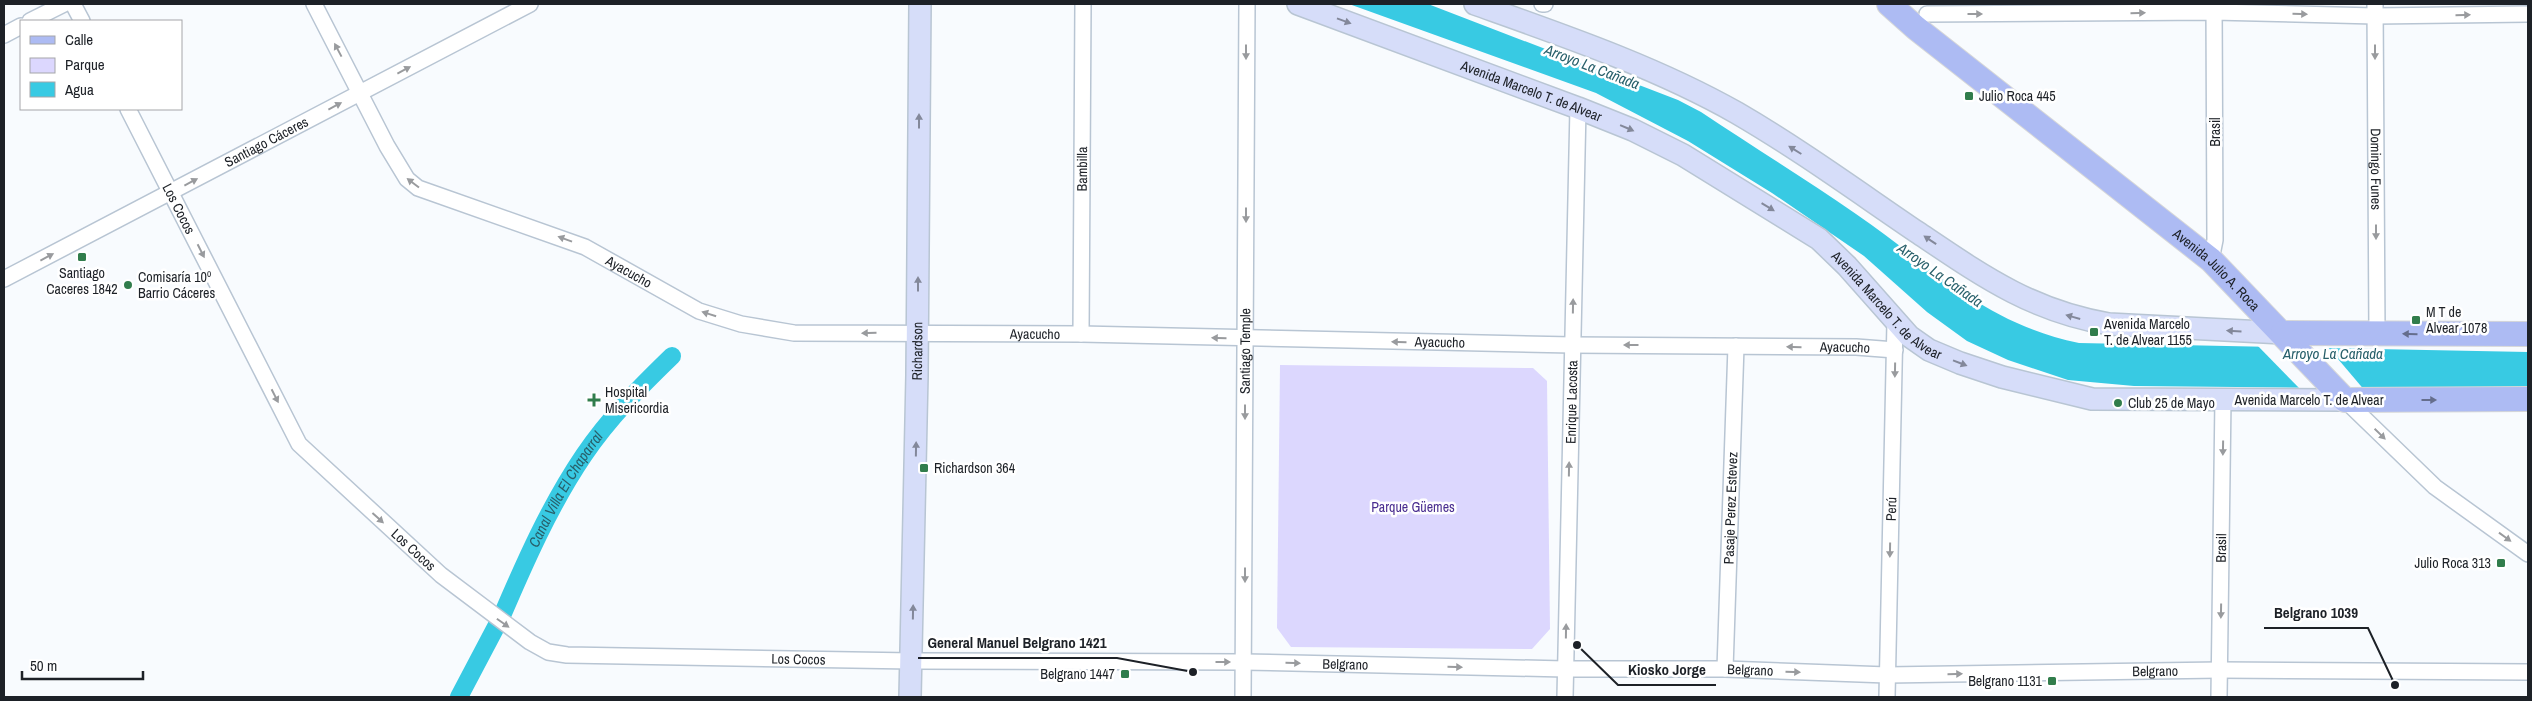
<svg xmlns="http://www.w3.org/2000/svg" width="2532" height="701" viewBox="0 0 2532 701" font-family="'Archivo Narrow',sans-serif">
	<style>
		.green { fill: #dcd7fe }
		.water { fill: #38cae3 }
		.pier { fill: #f8fbfe }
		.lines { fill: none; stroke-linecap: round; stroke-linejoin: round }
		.canal { stroke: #38cae3; stroke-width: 18 }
		.minor-casing { stroke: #b8c5d3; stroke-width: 18 }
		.secondary-casing { stroke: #b8c5d3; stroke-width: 24 }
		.primary-casing { stroke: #d6d7d8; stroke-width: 26 }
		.minor { stroke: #fff; stroke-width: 15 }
		.secondary { stroke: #d6ddf9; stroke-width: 21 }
		.primary { stroke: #adbbf3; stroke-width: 24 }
		.oneway { fill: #999b9e }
		.oneway2 { fill: #83889a }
		.oneway3 { fill: #656e8d }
		.poi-dot { fill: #317d4c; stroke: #fff; stroke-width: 2 }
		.labels { text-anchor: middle; stroke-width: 5; stroke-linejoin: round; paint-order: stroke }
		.street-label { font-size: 14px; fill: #1d2127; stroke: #fff }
		.poi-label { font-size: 14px; fill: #1d2127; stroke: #fff; text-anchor: start }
		.park-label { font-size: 14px; fill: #4a2e90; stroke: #fff }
		.water-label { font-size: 15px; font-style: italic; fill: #28606b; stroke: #fff }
		.leader { fill: none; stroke: #1d2127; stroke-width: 2 }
		.callout-dot { fill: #1d2127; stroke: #fff; stroke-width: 2 }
		.callout-label { font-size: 15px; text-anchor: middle; font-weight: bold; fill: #1d2127; stroke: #fff; stroke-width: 5; stroke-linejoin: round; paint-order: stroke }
	</style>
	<rect width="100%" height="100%" fill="#f8fbfe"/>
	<polygon class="green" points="1280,365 1533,368 1547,381 1550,629 1532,649 1291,647 1277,628"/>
	<path class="water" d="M1349,4h79l250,96 23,12c51,34 104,67 155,102 77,53 127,109 223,129l449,9v38l-394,-4 -66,-6 -60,-20 -41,-19 -40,-29 -63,-56 -92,-63 -84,-52 -92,-48z"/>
	<polygon class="pier" points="2256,344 2327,346 2366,392 2302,391"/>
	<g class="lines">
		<g class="canal">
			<path id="s1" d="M501,618c24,-56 49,-113 83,-163 25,-37 56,-68 88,-99"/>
			<polyline points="459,697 498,623"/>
		</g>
		<g class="minor-casing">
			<g id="minor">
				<polyline points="73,4 82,21"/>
				<path id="s2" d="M314,4l73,142 20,33 11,9 167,59 114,64 42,13 53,9 287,1 491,11 284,2 39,3"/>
				<polyline points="1542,4 1545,4"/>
				<path id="s3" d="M2375,4l2,329"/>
				<polyline points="1927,14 2214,12 2375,16 2528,14"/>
				<polyline points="30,21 64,4"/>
				<polyline points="4,35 21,26"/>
				<path id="s4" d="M128,109l171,335 142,131 89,67 18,10 19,3 345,6 332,1 321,7h160l162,6 333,-5 308,2"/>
				<polyline points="2211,260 2215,240 2214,4"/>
				<path id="s5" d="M4,279l526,-275"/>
				<path id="s6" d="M1081,334l2,-330"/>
				<polyline points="2345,400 2435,487 2528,554"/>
				<path id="s7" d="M1725,669l11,-323"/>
				<path id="s8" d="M1243,697l4,-693"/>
				<path id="s9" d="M1565,697l13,-589"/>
				<path id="s10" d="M1887,697l8,-375"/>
				<path id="s11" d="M2219,697l4,-298"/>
			</g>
		</g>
		<g class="secondary-casing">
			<g id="secondary">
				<path id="s12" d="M1298,4l280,104 55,22 50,25 136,84 28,27 62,70 20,14 31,13 42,14 90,22 253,1"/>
				<path d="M1475,4c87,31 181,63 262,109 62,36 121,79 180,119 64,43 114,79 192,92l174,9"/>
				<path id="s13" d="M910,697l7,-322 3,-371"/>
			</g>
		</g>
		<g class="primary-casing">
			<g id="primary">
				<path id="s14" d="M1889,4l27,24 295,232 134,140 183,-1"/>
				<polyline points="2283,333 2528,334"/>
			</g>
		</g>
		<use href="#minor" class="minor"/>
		<use href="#secondary" class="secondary"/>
		<use href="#primary" class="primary"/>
	</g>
	<defs><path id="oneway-solid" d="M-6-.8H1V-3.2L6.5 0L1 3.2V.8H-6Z" transform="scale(1.25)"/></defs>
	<g class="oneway">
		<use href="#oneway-solid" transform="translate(2138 13) rotate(-1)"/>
		<use href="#oneway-solid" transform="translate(1975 14)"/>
		<use href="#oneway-solid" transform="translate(2300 14) rotate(1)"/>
		<use href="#oneway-solid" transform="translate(2463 15) rotate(-1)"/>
		<use href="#oneway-solid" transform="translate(338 50) rotate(-118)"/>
		<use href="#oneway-solid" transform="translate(1246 52) rotate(90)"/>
		<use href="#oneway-solid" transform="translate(2375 52) rotate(90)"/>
		<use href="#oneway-solid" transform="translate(404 70) rotate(-28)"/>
		<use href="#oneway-solid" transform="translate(335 106) rotate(-28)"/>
		<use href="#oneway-solid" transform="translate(191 182) rotate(-28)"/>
		<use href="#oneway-solid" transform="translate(413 183) rotate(-143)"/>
		<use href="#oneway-solid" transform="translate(1246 215) rotate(90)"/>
		<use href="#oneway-solid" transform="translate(2376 232) rotate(90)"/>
		<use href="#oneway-solid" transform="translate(565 239) rotate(-160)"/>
		<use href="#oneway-solid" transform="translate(201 251) rotate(63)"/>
		<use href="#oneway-solid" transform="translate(47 257) rotate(-28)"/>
		<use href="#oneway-solid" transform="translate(1573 306) rotate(-89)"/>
		<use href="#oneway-solid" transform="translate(709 314) rotate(-162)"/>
		<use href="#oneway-solid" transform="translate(869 333) rotate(179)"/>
		<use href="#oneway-solid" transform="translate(1219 338) rotate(-178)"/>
		<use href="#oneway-solid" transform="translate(1399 342) rotate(-179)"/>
		<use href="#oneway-solid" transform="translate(1631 345) rotate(-180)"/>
		<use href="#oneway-solid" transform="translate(1794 347) rotate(-179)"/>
		<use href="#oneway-solid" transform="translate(1895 370) rotate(91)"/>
		<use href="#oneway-solid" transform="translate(275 396) rotate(63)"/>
		<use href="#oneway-solid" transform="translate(1245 412) rotate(90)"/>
		<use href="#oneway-solid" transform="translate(2380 434) rotate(44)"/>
		<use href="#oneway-solid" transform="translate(2223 448) rotate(91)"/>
		<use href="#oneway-solid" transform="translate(1569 469) rotate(-89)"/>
		<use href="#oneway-solid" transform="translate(378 518) rotate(42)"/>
		<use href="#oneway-solid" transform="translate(2505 537) rotate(36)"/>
		<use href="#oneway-solid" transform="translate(1890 550) rotate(91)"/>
		<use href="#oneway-solid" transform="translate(1245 575) rotate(90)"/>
		<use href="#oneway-solid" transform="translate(2221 611) rotate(91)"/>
		<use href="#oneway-solid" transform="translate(503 623) rotate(35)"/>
		<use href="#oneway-solid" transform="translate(1566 631) rotate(-89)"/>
		<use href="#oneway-solid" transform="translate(1223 662)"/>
		<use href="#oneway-solid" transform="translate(1293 663) rotate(1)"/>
		<use href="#oneway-solid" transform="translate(1455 667) rotate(1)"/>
		<use href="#oneway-solid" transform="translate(1793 672) rotate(2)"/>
		<use href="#oneway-solid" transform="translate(1955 674) rotate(-1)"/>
	</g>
	<g class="oneway2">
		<use href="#oneway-solid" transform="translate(1344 21) rotate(20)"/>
		<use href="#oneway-solid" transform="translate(919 121) rotate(-90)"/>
		<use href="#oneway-solid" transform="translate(1627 128) rotate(23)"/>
		<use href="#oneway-solid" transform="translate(1795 150) rotate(-148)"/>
		<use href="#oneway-solid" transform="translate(1768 207) rotate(31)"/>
		<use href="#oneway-solid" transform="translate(1930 240) rotate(-146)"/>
		<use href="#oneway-solid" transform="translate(918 284) rotate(-90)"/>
		<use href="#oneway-solid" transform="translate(2073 317) rotate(-164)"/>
		<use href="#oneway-solid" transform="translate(2234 331) rotate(-177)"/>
		<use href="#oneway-solid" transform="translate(1960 363) rotate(21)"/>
		<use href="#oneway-solid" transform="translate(916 449) rotate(-89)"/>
		<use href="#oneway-solid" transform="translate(913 612) rotate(-89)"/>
	</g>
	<g class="oneway3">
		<use href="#oneway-solid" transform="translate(2410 334) rotate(-179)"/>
		<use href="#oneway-solid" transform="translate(2429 400)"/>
	</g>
	<g class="poi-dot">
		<rect x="1964" y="91" width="10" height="10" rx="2.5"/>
		<rect x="77" y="252" width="10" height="10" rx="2.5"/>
		<circle cx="128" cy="285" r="5"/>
		<rect x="2411" y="315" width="10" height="10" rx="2.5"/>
		<rect x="2089" y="327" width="10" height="10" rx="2.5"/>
		<path d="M591.5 392.5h5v5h5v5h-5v5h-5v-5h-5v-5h5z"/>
		<circle cx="2118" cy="403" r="5"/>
		<rect x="919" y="463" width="10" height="10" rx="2.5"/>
		<rect x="2496" y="558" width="10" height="10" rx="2.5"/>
		<rect x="1120" y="669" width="10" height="10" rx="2.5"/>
		<rect x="2047" y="676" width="10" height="10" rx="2.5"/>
	</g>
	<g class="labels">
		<g class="street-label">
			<text dy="5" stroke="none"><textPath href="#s12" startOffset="249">Avenida Marcelo T. de Alvear</textPath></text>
			<text transform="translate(2215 132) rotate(-90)" y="5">Brasil</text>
			<text dy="5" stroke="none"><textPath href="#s5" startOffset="296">Santiago Cáceres</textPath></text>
			<text dy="5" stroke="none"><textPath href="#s6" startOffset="165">Bambilla</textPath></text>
			<text dy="5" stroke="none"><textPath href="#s3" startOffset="165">Domingo Funes</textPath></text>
			<text dy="5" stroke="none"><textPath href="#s4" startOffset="112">Los Cocos</textPath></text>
			<text dy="5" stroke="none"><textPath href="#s14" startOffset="422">Avenida Julio A. Roca</textPath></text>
			<text dy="5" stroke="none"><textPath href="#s2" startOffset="440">Ayacucho</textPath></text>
			<text dy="5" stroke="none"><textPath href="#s12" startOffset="669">Avenida Marcelo T. de Alvear</textPath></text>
			<text dy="5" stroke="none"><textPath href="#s2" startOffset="859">Ayacucho</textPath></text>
			<text dy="5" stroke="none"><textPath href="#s2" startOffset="1264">Ayacucho</textPath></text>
			<text dy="5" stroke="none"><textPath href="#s2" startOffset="1669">Ayacucho</textPath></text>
			<text dy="5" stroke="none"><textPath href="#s13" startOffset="346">Richardson</textPath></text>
			<text dy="5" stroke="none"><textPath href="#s8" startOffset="346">Santiago Temple</textPath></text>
			<text x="2309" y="405">Avenida Marcelo T. de Alvear</text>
			<text dy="5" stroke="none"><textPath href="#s9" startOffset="295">Enrique Lacosta</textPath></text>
			<text dy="5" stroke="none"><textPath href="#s7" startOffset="161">Pasaje Perez Estevez</textPath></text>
			<text dy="5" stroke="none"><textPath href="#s10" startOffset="188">Perú</textPath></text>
			<text dy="5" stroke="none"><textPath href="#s11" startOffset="149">Brasil</textPath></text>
			<text dy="5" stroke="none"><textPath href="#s4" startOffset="532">Los Cocos</textPath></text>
			<text dy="5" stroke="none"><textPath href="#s4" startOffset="952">Los Cocos</textPath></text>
			<text dy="5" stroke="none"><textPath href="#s4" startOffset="1499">Belgrano</textPath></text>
			<text dy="5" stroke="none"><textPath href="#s4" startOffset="1904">Belgrano</textPath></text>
			<text dy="5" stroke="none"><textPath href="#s4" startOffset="2309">Belgrano</textPath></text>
		</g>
		<g class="poi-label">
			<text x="1979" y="101">Julio Roca 445</text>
			<text x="82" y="278" text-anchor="middle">Santiago<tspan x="82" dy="16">Caceres 1842</tspan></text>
			<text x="138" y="282">Comisaría 10º<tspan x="138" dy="16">Barrio Cáceres</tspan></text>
			<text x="2426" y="317">M T de<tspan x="2426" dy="16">Alvear 1078</tspan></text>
			<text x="2104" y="329">Avenida Marcelo<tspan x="2104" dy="16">T. de Alvear 1155</tspan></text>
			<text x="605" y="397">Hospital<tspan x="605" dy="16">Misericordia</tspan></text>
			<text x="2128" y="408">Club 25 de Mayo</text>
			<text x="934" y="473">Richardson 364</text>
			<text x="2491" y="568" text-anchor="end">Julio Roca 313</text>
			<text x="1115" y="679" text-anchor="end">Belgrano 1447</text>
			<text x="2042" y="686" text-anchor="end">Belgrano 1131</text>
		</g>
		<g class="park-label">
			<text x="1413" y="512">Parque Güemes</text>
		</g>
		<g class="water-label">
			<text transform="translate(1592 67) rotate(21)" y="5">Arroyo La Cañada</text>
			<text transform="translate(1940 275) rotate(35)" y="5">Arroyo La Cañada</text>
			<text x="2333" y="359">Arroyo La Cañada</text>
			<text dy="5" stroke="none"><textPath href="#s1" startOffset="144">Canal Villa El Chaparral</textPath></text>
		</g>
	</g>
	<path class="leader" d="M2395 685L2368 628H2264M1193 672L1117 658H918M1577 645L1618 685H1716"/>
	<g class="callout-dot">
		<circle cx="2395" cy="685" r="5"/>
		<circle cx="1193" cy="672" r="5"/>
		<circle cx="1577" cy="645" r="5"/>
	</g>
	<g class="callout-label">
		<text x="2316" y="618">Belgrano 1039</text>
		<text x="1017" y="648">General Manuel Belgrano 1421</text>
		<text x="1667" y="675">Kiosko Jorge</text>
	</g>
	<rect width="2532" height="701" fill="none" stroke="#1d2127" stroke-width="10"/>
	<rect x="20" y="20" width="162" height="90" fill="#ffffff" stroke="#a5a6a9"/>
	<rect x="30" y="36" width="25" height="8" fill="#adbbf3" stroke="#a5a6a9"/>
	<text x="65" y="45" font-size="15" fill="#1d2127">Calle</text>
	<rect x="30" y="58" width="25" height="15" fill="#dcd7fe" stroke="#a5a6a9"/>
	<text x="65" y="70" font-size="15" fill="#1d2127">Parque</text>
	<rect x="30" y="82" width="25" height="15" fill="#38cae3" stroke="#a5a6a9"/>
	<text x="65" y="95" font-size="15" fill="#1d2127">Agua</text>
	<path d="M22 671v8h121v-8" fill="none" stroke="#1d2127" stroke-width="2.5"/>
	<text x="30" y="671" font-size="15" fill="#1d2127" stroke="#ffffff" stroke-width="4" paint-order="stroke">50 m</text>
</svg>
